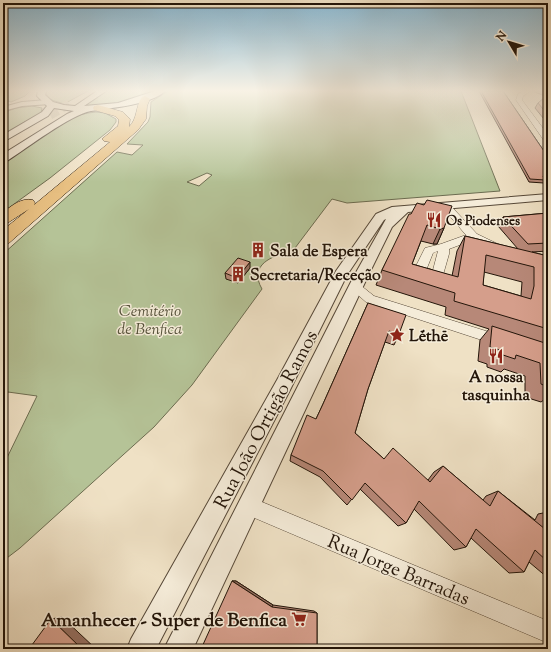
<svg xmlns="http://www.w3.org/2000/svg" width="551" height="652" viewBox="0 0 551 652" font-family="'Sorts Mill Goudy',serif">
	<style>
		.green { fill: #b5c397; stroke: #6c6c50; fill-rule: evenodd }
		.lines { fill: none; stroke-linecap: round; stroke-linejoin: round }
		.secondary-tunnel { stroke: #d0c2a9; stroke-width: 9; stroke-dasharray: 9 4.5; stroke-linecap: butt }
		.minor-casing { stroke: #564838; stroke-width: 1 }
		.tertiary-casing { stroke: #564838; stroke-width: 2 }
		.secondary-casing { stroke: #231509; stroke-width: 2 }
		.trunk-casing { stroke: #231509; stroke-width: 1 }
		.minor { fill: #f5ecd9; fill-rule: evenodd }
		.tertiary { fill: #f5ecd9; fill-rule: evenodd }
		.secondary { fill: #f5ecd9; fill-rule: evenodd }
		.trunk { fill: #e8c082; fill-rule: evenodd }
		.wall { fill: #b78878; stroke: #231509; fill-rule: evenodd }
		.shaded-wall { fill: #956f61; stroke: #231509 }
		.building { fill: #d59e8b; stroke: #231509; fill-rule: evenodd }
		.labels { text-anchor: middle; stroke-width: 3; stroke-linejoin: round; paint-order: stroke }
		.far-poi-label { font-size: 13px; font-weight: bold; fill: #231509; stroke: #f5ecd9; text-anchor: start }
		.poi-label { font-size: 16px; font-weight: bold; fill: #231509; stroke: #f5ecd9; text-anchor: start }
		.park-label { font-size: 16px; font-style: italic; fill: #56523b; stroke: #f5ecd9 }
		.near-street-label { font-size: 19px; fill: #231509; stroke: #f5ecd9 }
		.near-poi-label { font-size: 19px; font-weight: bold; fill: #231509; stroke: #f5ecd9; text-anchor: end }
	</style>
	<rect width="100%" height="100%" fill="#efe1c5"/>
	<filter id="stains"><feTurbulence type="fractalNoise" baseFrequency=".005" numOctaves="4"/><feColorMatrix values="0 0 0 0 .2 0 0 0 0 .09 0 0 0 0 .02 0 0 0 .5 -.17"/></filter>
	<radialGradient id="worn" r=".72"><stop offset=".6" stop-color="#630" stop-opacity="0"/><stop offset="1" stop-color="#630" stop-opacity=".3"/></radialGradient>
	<g class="green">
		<polygon points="3,91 30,91 25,96 11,102 3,99"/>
		<polygon points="48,91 88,91 64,104 49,99 46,93"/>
		<path d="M107,91h44c-15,10 -49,17 -68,15z"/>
		<path d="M168,91h293l39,100 -153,12 -15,-4 -40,53c-20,3 -44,13 -30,37l-70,96 -38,42 -134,121 -17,13v-95l34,-70 -29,-4 -5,9v-147l114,-102 15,3 11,-10 -16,-1 21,-22 2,-5 1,-15zM207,173l5,2 -13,11 -12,-4z"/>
		<polygon points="32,106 42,108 41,113 3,134 3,113 16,108"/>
		<polygon points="96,112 105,113 116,119 116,122 110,130 50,178 3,212 3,162 72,117 88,113"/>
	</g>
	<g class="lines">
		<polyline class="secondary-tunnel" points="50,115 69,104"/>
		<g class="minor-casing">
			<g id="minor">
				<polygon points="523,91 530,91 523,96 522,100 548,135 548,142 545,142 516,100 518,94"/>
				<path d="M446,203l3,1 28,30 23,11 1,2 -5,3 -23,-10 -24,9v5l-6,21 -2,3 -4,1 -21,-6 -2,-3 11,-22 16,-4 25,-9 -25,-29zM438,251l-5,19 -6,-2 6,-15z"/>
				<polygon points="355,283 359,284 374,296 505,337 507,341 505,345 500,346 366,302 349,287 351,284"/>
				<polygon points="250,497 548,621 548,643 243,513 241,506 243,499"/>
			</g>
		</g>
		<g class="tertiary-casing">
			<g id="tertiary">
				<polygon points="47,100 50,100 50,104 22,106 3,111 3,107 22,102"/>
				<polygon points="548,194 548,200 408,212 392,227 368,276 193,649 164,649 354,276 386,219 384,220 347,275 289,392 156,649 127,649 131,639 277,380 336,271 376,214 392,207"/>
			</g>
		</g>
		<g class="secondary-casing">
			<path id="secondary" d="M38,91h8l-1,4 8,7 11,3 11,1 22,-15h9l-22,15 34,-3 37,-12h10c-14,14 -55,17 -74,20 -21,4 -64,37 -84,50l-4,1v-8l64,-40 7,-3 -20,-3 -6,8 -45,26v-7l39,-23 5,-6 -10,-10z"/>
		</g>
		<g class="trunk-casing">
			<path id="trunk" d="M145,96l5,3 -3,7 -1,13 -8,11 -129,113 -6,1v-14l26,-21 -20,13 -6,2v-12c9,-6 19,-15 30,-12l2,3 -1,2 76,-63 -6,-1 -2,-2 16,-13 1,-6 -4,-4 -21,-6 -1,-2 1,-2 4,-1 25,7 7,7 -1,8c9,-9 6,-20 13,-30z"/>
		</g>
		<use href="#minor" class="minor"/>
		<use href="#tertiary" class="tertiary"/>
		<use href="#secondary" class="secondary"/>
		<use href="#trunk" class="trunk"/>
	</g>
	<g class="wall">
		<polygon points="479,91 503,91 548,157 548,180 545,180 544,183 529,182"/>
		<polygon points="532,91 548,91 548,97"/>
		<polygon points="548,100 548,124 535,108 538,103"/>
		<path d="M424,205l20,23 -7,16h-4l-12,-3 -9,23 40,12 5,-25 8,-15 53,13 -20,-23 5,-9 45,-4v38l-16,1 16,4v141l-7,5 -16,-5v-21l-21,-7 -3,3 -14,-5v-3l-9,-3 2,-21 9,-11 -44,-14 1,-8 -70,-22 6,-15 29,-56zM484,272l38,10 -1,14 -38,-11z"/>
		<polygon points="250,268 238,283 226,279 225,273"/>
		<polygon points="368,303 399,334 394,345 385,342 368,389 355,433 384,459 428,480 434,472 443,466 483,500 486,496 498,491 535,520 538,514 548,512 548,578 529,562 524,572 509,573 471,538 466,547 454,550 414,509 406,523 398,526 360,489 347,505 320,477 290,461 291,455 316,419 323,404"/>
		<polygon points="232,581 236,581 273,605 314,611 317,613 317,649"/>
	</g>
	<g class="shaded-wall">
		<polygon points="444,228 437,244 433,244 440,229"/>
		<polygon points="250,262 250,268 238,283 237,278"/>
		<polygon points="232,581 236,581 273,605 272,607"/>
		<polygon points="62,617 96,649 82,649 51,619"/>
	</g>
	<g class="building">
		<polygon points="481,91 503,91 548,157 548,177 543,176 545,180 530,179"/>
		<polygon points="543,91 548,91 548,93"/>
		<polygon points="545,97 548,100 548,115 538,103"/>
		<path d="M427,200l25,6 -8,22 -4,1 -13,-4 -15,39 46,13 7,-41 83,20v73l-94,-28 1,-8 -73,-23 27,-56h2l6,-11 7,2zM486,255l48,12v19l-3,13 -48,-14z"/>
		<polygon points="548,213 548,243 528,244 503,217"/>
		<polygon points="238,258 250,262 237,278 225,273"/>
		<polygon points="368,303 406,315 399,334 389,331 368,389 355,433 384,459 393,448 430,482 443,466 490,506 498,491 545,529 548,523 548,562 535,550 524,572 476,529 466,547 419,501 406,523 365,483 352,500 323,471 291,455 307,415 316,419 323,404"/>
		<polygon points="492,326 548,344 548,387 541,384 540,363 516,355 515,359 500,354 500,350 490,347"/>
		<polygon points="232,581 272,607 317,613 317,649 201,649"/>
		<polygon points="51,619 82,649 29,649"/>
	</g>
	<linearGradient id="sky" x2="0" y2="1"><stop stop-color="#89b8d2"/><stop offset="0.5" stop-color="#f8f2e5"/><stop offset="1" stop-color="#f8f2e5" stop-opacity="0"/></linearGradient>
	<rect width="551" height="182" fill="url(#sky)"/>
	<defs>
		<g id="restaurant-bare" transform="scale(1.2)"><path d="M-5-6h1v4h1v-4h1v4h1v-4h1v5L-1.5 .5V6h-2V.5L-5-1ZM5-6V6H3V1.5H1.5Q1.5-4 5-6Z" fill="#8f2418" stroke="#f5ecd9" stroke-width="2.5" paint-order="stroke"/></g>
		<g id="building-bare" transform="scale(1.2)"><path d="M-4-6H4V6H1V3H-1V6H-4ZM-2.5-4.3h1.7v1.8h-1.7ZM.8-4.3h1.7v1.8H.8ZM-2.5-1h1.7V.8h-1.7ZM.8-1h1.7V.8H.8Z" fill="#8f2418" stroke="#f5ecd9" stroke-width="2.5" paint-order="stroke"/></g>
		<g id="sight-bare" transform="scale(1.2)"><path d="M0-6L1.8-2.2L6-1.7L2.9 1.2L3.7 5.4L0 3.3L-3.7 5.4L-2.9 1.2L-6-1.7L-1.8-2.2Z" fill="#8f2418" stroke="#f5ecd9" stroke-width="2.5" paint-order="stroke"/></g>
		<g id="supermarket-bare" transform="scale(1.2)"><path d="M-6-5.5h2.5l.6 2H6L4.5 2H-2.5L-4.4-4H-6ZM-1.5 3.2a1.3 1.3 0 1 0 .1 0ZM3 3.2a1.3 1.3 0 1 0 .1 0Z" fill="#8f2418" stroke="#f5ecd9" stroke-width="2.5" paint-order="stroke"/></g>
	</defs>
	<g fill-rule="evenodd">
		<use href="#restaurant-bare" x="434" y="220"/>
		<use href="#building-bare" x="258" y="250"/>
		<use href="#building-bare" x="238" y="274"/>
		<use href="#sight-bare" x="397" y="335"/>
		<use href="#restaurant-bare" x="496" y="356"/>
		<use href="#supermarket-bare" x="299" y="619"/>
	</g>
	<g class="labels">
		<g class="far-poi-label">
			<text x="446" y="225">Os Piodenses</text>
		</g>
		<g class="poi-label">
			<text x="270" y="256">Sala de Espera</text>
			<text x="250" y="280">Secretaria/Receção</text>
			<text x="409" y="341">Lḗthē</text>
			<text x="496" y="382" text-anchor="middle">A nossa<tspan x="496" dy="18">tasquinha</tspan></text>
		</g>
		<g class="park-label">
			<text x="150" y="316">Cemitério<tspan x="150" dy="18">de Benfica</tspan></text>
		</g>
		<g class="near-street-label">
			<text transform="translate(265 419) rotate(-62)" y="7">Rua João Ortigão Ramos</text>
			<text transform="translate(399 569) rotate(23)" y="7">Rua Jorge Barradas</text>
		</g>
		<g class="near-poi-label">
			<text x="287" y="626">Amanhecer - Super de Benfica</text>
		</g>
	</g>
	<rect width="551" height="652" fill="none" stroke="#efe1c5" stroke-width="16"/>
	<rect x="4" y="4" width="543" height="644" fill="none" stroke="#231509" stroke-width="2"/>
	<rect x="8" y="8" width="535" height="636" fill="none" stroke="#231509"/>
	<g transform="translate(509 42) rotate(308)" stroke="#f5ecd9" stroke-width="3" paint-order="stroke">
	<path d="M0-3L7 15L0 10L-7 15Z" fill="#231509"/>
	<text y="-6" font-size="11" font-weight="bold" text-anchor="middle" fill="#231509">N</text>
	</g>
	<rect width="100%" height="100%" filter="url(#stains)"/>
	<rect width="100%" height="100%" fill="url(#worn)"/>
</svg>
